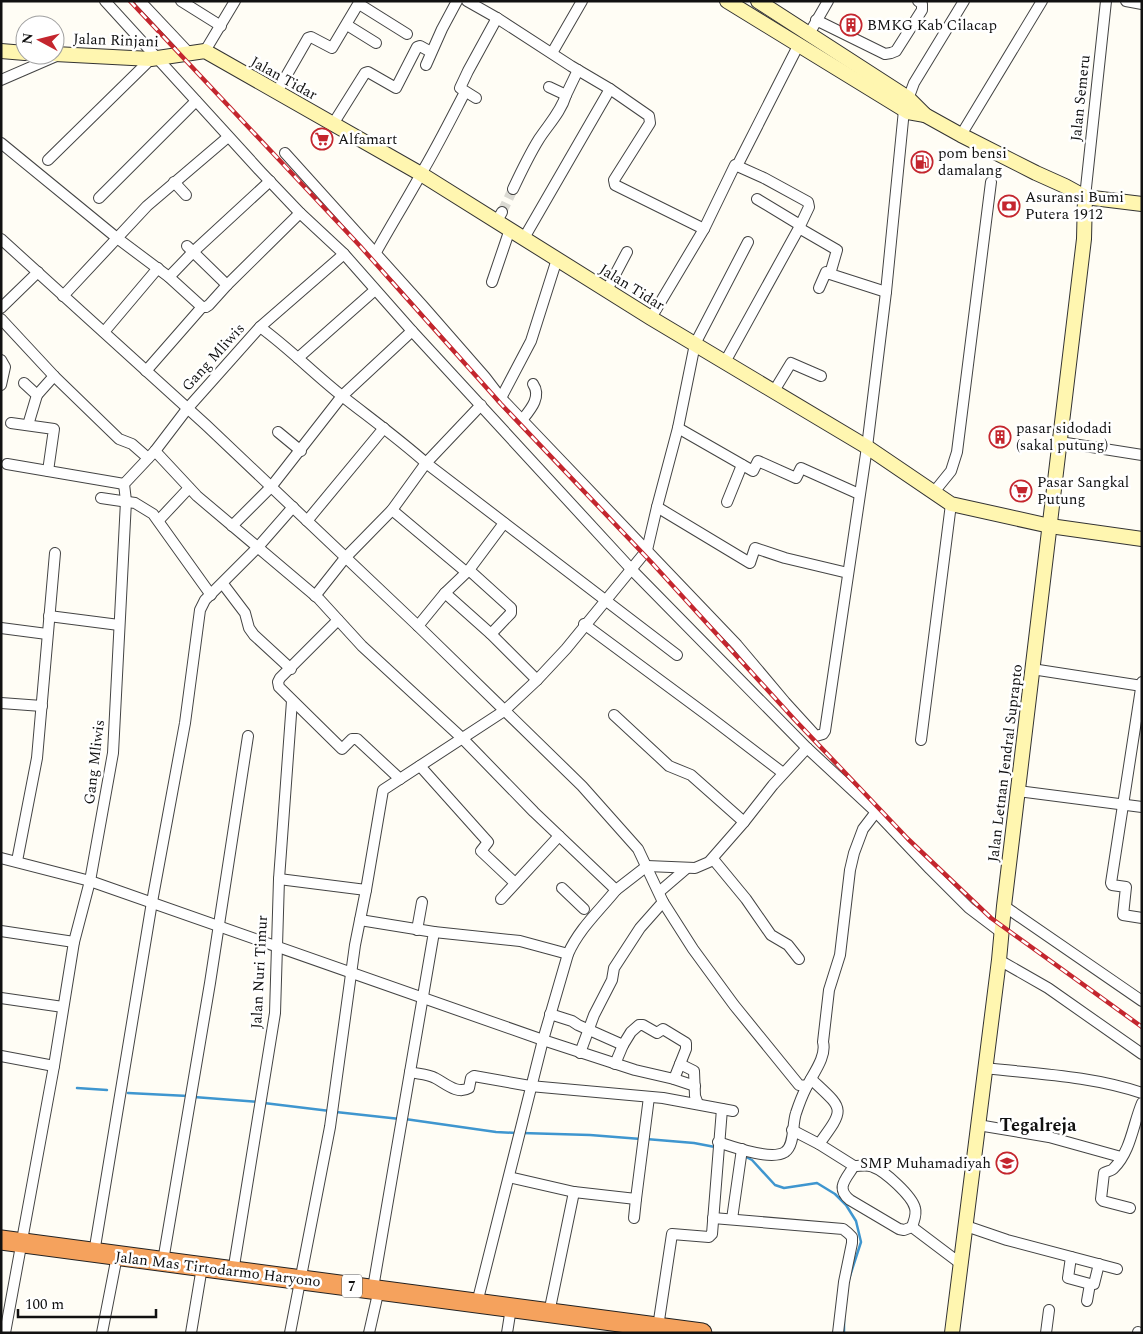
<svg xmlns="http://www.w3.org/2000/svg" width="1143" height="1334" viewBox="0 0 1143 1334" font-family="Spectral,serif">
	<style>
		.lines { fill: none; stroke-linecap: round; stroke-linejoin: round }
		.stream { stroke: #3f96cf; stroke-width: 2.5 }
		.street-tunnel { stroke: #dbdad3; stroke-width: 10; stroke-dasharray: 10 5; stroke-linecap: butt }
		.street-casing { stroke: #444; stroke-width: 12 }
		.secondary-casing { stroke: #333; stroke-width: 16 }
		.highway-casing { stroke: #222; stroke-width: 21 }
		.street { stroke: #fff; stroke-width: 10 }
		.secondary { stroke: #fff6b0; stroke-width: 14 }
		.highway { stroke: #f5a25d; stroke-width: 19 }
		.rail-casing { stroke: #c4262e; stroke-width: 4.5 }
		.rail { stroke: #fff; stroke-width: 2.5; stroke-dasharray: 8; stroke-linecap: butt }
		.labels { text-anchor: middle; stroke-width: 5; stroke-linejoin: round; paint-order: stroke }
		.shield { fill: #fff; stroke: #585858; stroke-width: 1 }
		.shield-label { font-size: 14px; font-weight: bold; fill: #111 }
		.poi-label { font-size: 15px; fill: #111; stroke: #fff; text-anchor: start }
		.street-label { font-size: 15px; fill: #111; stroke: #fff }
		.quarter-label { font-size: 18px; font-weight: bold; fill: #111; stroke: #fff }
	</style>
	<rect width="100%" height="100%" fill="#fffdf5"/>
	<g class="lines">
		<g class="stream">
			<polyline points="77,1088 107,1090"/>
			<polyline points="128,1093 188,1096"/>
			<polyline points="194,1097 258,1102"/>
			<polyline points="264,1103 330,1111"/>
			<polyline points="336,1112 400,1119"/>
			<polyline points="405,1119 496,1132 516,1133"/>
			<polyline points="522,1133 590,1135 641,1139"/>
			<polyline points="646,1139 694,1143 715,1147"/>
			<polyline points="744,1156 752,1160 775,1185 784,1188 817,1183 835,1194 846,1205 856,1221 861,1242 849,1279"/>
			<polyline points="844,1333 844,1319"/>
		</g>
		<polyline class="street-tunnel" points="502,212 513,189"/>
		<g class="street-casing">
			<g id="street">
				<polyline points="105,1 261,172 300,213 344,254 412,331 632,570 807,748 876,812 930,869 969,908 1002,933"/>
				<polyline points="140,1 190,54"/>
				<polyline points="181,1 221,26"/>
				<polyline points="467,1 497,18 571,66 610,89 649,116 650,123 614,180 615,185 704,229"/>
				<polyline points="1126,1 1142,4"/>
				<polyline points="359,4 407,34"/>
				<polyline points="816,20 885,54 891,53 896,51 922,10 922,4 918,1"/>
				<polyline points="347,25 376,43"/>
				<polyline points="809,34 828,1"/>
				<polyline points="205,51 235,1"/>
				<polyline points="552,53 582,1"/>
				<polyline points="426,65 442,29 457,1"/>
				<polyline points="1,80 61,54"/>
				<polyline points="549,87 566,95 578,70"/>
				<polyline points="277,92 308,38 311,37 332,48 360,1"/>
				<polyline points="476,98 460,88 468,71 497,18"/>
				<polyline points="333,124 365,73 368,72 396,88 417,47 420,46 431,52"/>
				<polyline points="961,135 1042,1"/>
				<polyline points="1,143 117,238 169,277 202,307"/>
				<polyline points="285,153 423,306 485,377 501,398 737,645 785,702 816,736 823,734 825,731 867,447 886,292 904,110 914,83 964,1"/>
				<polyline points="48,160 151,59"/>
				<polyline points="737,166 798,46"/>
				<polyline points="174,182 186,195"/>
				<path d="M513,189c8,-17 16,-34 26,-50 9,-14 22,-27 27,-44"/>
				<polyline points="1085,197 1106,1"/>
				<polyline points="99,198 196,101"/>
				<polyline points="757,199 800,225"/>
				<polyline points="497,221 502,212"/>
				<polyline points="524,238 610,89"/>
				<polyline points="1,239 206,425 418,626 582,786 638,849 663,902 693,949 734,1005 799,1085 807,1086"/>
				<polyline points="187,246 227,285"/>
				<path d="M375,254c15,-27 31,-53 46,-80 16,-27 30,-55 44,-82"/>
				<polyline points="169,277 193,252 270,181"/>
				<polyline points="492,282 510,229"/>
				<polyline points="819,288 826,272 830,274"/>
				<polyline points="607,290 627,252"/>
				<polyline points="63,296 147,206 228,137"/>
				<polyline points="1,308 38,272"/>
				<polyline points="651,318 704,229 735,165 764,178 808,202 809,207 799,228"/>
				<polyline points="1,319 54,376 119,439 132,444 148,458"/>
				<path d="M260,327c29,21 54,47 82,69 28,22 57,43 84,67l251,192"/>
				<polyline points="104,332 158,268"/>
				<polyline points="298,358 375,290"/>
				<polyline points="1,360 5,367 1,385"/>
				<polyline points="725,362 799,228 837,250 830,274 886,292"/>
				<polyline points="146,371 202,307 206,307 209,305 227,285 300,213"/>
				<polyline points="24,383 37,395 28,425"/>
				<polyline points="774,391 791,363 821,376"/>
				<polyline points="37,395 54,376"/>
				<polyline points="501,398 531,341 557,259"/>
				<path d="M522,420c8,-10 20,-23 11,-36"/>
				<polyline points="11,423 54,429 48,471"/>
				<polyline points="678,428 753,471 758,461 796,478 801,468 859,494"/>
				<polyline points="278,432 301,451"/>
				<polyline points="1060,442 1142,455"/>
				<path d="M155,451l42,45 122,103 43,47 101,93 71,73 82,78c-17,21 -37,39 -48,64l-25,86 92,30 39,9 6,-15 14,7 1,25 3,8"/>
				<polyline points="7,464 124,484"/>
				<polyline points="934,492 951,471 957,452 991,182"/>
				<polyline points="101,498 135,503 153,514 211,595"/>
				<polyline points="727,502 742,465"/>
				<polyline points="657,507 750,563 755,548 785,558 848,573"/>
				<polyline points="392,510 466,572"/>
				<polyline points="159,520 189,488"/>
				<polyline points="307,521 384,428"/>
				<polyline points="232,526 271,487 342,396 412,331"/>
				<polyline points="469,570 511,608 511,613 491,634"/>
				<polyline points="223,584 245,613 249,628 254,635 291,669"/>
				<polyline points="445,593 491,634 537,680"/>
				<polyline points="315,596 345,558 392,510 426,463 481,405"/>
				<polyline points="49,616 119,625"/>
				<polyline points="338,620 280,678 278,682 279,687 342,749 352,739 357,739 400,779"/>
				<polyline points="584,624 711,718 783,773"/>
				<polyline points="418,626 445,593 469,570 504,523"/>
				<polyline points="1,628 47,634"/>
				<polyline points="1032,669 1142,686"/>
				<polyline points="1142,682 1111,883 1112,885 1126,887 1123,915 1142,918"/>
				<polyline points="1,703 42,706"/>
				<polyline points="614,715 669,766 691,775 744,822"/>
				<polyline points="921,740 951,504"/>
				<polyline points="420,766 488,842 481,851 515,883"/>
				<polyline points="1018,791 1142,807"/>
				<polyline points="1,858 90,881 543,1040 477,1303"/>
				<polyline points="713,859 746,899 771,935 788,945 799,959"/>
				<polyline points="17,861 37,758 55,553"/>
				<polyline points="279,879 366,890"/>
				<polyline points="562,888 584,909"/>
				<polyline points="616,890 647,866 695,868 709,862 744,822 773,785 807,748"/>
				<polyline points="659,892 687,868"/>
				<polyline points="501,899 559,836"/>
				<polyline points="1004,906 1142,1001"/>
				<polyline points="360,920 434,932 373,1288"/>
				<polyline points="417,930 422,902"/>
				<polyline points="1,931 74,942"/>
				<polyline points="434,932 520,941 568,954"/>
				<polyline points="999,960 1048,988 1142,1054"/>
				<polyline points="1,998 63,1007"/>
				<polyline points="550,1014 572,1021 578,1025 623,1045 631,1032 639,1025 643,1025 657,1033 663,1029 686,1043 686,1049 680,1064"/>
				<polyline points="580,1053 594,1015 612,980 614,968 640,928 663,902"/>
				<polyline points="1,1056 54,1066"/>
				<polyline points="615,1064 623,1045"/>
				<path d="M985,1068c53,6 107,8 157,25"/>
				<path d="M410,1072c8,2 18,2 25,6 10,5 22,17 34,10l2,-10 3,-2 56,10 133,12 70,13"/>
				<polyline points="674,1079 695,1086"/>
				<path d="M811,1079c33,31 35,28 8,65"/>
				<polyline points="978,1125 1049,1137 1121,1157"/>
				<path d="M792,1130l27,14 35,22c-8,13 -19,22 -4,34l49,29 5,1 8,-3 49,37"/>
				<path d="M718,1142c15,5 53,19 67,10 10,-7 7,-28 11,-39 3,-9 6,-17 10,-25 6,-13 21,-31 17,-46l6,-52 11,-35 10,-85 4,-17 9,-24 13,-17"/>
				<path d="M854,1166c7,0 13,-2 19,1 12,4 39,29 42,41 2,7 -1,12 -3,19"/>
				<polyline points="509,1177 574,1192 636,1199 649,1097"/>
				<path d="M1130,1208l-27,-7 -2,-2 3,-26c3,-2 8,-2 10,-5 17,-17 19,-44 28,-65"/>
				<polyline points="634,1218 636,1199"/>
				<polyline points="713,1218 843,1229 848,1233 852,1237 852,1243 844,1282 838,1333"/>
				<polyline points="732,1219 742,1149"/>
				<polyline points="966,1226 1007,1240 1117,1269"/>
				<polyline points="94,1253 152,902 185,723 200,610 205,600 258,547 293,507"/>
				<polyline points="1071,1257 1068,1278 1090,1284 1094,1284 1099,1264"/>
				<polyline points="163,1261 210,983 248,736"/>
				<polyline points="233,1272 275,1013 279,879 292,701"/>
				<polyline points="1087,1301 1090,1284"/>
				<polyline points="549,1313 574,1192"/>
				<polyline points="658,1327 672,1234 709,1237 712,1234 722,1109"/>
				<polyline points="5,1333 54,1066 74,942 90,881 113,753 126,501 124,484 155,451 187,409 260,327 344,254"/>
				<polyline points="102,1333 117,1256"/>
				<polyline points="191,1333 202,1267"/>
				<polyline points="290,1333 330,1127 355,945 366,890 383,790 504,711 537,680 566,649 647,550 657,507 678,428 695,344 748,242"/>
				<polyline points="369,1333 379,1289"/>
				<polyline points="507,1333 511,1308"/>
				<polyline points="1046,1333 1049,1310"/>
				<polyline points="1138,1333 1138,1332"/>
			</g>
		</g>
		<g class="secondary-casing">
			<g id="secondary">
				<polyline points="727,1 908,112 925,115"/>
				<polyline points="758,1 908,98 925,115 961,135 1036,173 1065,186 1085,197 1142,204"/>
				<polyline points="1,51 25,53"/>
				<polyline points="55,54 151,59 205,51 421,174 651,318 867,447 951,504 1050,526 1142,539"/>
				<polyline points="952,1333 999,960 1004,906 1084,239 1085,197"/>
			</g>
		</g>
		<g class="highway-casing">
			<polyline id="highway" points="1,1240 702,1333"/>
		</g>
		<use href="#street" class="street"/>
		<use href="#secondary" class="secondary"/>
		<use href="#highway" class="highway"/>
		<g class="rail-casing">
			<polyline id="rail" points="130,1 360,246 501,404 652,563 794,719 908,839 991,918 1142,1027"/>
		</g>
		<use href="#rail" class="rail"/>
	</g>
	<defs>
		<g id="building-ring" transform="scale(1.125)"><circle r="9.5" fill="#fff" stroke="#c4262e" stroke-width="1.5"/><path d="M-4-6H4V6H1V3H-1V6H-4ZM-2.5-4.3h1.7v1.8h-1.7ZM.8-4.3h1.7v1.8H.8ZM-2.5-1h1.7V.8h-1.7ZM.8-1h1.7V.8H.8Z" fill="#c4262e"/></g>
		<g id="supermarket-ring" transform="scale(1.125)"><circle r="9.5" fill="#fff" stroke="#c4262e" stroke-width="1.5"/><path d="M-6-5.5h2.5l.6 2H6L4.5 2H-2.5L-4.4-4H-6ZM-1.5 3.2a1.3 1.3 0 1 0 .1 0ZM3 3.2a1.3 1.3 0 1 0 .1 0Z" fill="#c4262e"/></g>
		<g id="fuel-ring" transform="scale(1.125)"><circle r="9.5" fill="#fff" stroke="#c4262e" stroke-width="1.5"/><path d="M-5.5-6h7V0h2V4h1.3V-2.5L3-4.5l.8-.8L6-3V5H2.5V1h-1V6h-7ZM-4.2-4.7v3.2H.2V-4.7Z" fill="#c4262e"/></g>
		<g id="bank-ring" transform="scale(1.125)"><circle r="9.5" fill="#fff" stroke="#c4262e" stroke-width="1.5"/><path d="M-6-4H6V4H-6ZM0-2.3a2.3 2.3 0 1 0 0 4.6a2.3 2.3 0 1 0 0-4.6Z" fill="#c4262e"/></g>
		<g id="school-ring" transform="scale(1.125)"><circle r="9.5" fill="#fff" stroke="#c4262e" stroke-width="1.5"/><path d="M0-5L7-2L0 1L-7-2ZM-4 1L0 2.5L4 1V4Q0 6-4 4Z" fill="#c4262e"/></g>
	</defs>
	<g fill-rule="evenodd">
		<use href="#building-ring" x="851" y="25"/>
		<use href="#supermarket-ring" x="322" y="139"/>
		<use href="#fuel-ring" x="922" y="162"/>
		<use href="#bank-ring" x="1009" y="206"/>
		<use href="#building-ring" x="1000" y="437"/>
		<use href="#supermarket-ring" x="1021" y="491"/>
		<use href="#school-ring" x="1007" y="1163"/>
	</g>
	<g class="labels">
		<rect class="shield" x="342" y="1274.5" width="20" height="23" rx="4"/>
		<g class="shield-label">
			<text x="352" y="1291">7</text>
		</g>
		<g class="poi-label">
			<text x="867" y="30">BMKG Kab Cilacap</text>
			<text x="338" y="144">Alfamart</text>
			<text x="938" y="158">pom bensi<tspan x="938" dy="17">damalang</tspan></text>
			<text x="1025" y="202">Asuransi Bumi<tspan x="1025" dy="17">Putera 1912</tspan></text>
			<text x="1016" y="433">pasar sidodadi<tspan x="1016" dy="17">(sakal putung)</tspan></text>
			<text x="1037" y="487">Pasar Sangkal<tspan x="1037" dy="17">Putung</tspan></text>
			<text x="991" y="1168" text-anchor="end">SMP Muhamadiyah</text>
		</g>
		<g class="street-label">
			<text transform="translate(116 40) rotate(2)" y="5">Jalan Rinjani</text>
			<text transform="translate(284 78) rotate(29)" y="5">Jalan Tidar</text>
			<text transform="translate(1080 98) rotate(-84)" y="5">Jalan Semeru</text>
			<text transform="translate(632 287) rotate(32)" y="5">Jalan Tidar</text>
			<text transform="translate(213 357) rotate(-48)" y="5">Gang Mliwis</text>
			<text transform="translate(94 762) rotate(-83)" y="5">Gang Mliwis</text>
			<text transform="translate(1005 763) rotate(-83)" y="5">Jalan Letnan Jendral Suprapto</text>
			<text transform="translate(259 972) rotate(-87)" y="5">Jalan Nuri Timur</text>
			<text transform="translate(218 1269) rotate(7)" y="5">Jalan Mas Tirtodarmo Haryono</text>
		</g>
		<g class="quarter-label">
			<text x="1038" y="1131">Tegalreja</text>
		</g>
	</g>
	<rect width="1143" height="1334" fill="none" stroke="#111111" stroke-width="5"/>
	<g transform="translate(40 40) rotate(277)"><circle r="24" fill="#ffffff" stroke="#a0a0a0"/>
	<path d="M0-4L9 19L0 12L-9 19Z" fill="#c4262e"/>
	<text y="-8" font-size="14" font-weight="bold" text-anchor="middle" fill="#111111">N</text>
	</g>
	<path d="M18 1309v8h138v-8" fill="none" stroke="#111111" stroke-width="2.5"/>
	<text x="25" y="1309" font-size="15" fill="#111111" stroke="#ffffff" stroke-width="4" paint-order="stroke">100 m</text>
</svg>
